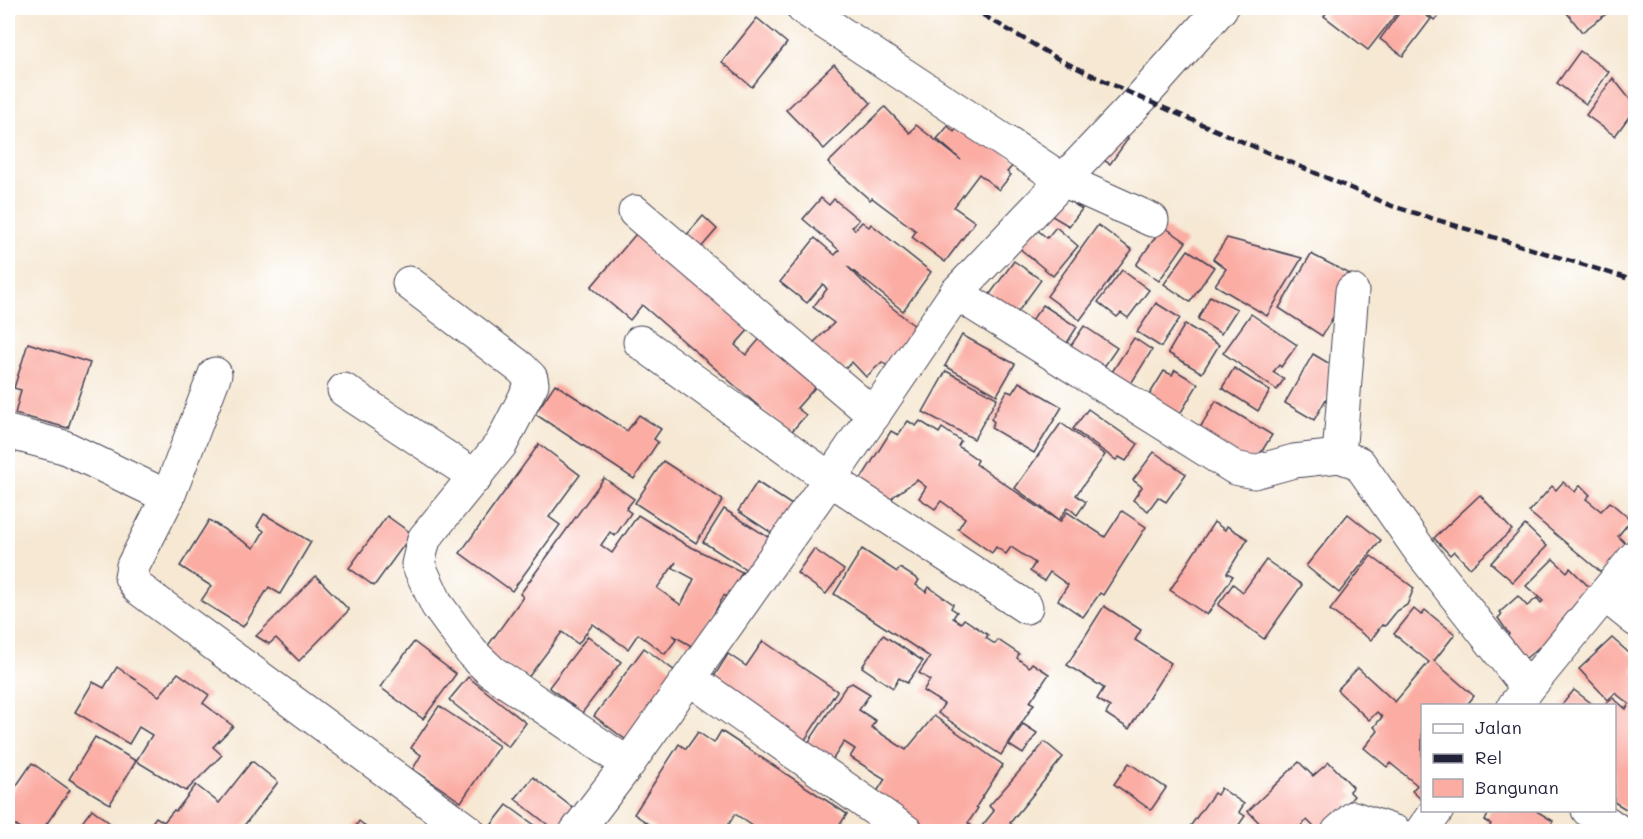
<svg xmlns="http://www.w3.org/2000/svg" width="1643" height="839" viewBox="0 0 1643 839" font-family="Mali,sans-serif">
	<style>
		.building { fill: #fbaca3; fill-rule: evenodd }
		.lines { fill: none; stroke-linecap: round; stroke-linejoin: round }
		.street-casing { stroke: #424052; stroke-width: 35 }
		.street { stroke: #fff; stroke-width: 33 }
		.rail { stroke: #22223b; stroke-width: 4.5; stroke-dasharray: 9 4.5; stroke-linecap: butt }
	</style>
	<rect width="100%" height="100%" fill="#fff"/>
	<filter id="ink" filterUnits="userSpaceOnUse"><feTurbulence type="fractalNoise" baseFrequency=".0167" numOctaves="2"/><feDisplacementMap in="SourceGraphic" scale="12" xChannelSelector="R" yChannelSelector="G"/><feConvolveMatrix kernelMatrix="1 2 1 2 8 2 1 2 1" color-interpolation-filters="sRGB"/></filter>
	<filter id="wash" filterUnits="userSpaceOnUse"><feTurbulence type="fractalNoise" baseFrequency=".008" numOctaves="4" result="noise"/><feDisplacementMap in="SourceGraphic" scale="24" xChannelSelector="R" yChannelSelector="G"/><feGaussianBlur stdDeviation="1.35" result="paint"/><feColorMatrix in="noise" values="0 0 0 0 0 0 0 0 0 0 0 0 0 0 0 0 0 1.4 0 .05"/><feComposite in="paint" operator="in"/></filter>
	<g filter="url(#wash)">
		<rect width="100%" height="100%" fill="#f6e8d3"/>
		<g id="blocks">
			<g class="building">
				<polygon points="1330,8 1401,8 1368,50 1324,16"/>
				<polygon points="1403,8 1415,8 1431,19 1403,56 1380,39"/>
				<polygon points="1422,8 1446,8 1434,20"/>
				<polygon points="1563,8 1614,8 1582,32"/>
				<polygon points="757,18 787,43 752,87 722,62"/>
				<polygon points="1580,51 1609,72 1586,104 1557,83"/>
				<polygon points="834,64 871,103 824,149 786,110"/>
				<polygon points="1613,78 1636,107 1615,136 1586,115"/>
				<polygon points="885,107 910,133 916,125 961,160 937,139 948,126 954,132 964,120 1016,162 1007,172 1011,175 999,190 979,174 954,207 975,222 945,262 912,237 916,231 872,198 870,200 828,163"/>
				<polygon points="1114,129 1128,139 1110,164 1095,155"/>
				<polygon points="1060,195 1082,209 1069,226 1047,213"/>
				<polygon points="821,198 829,205 834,199 859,220 852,227 855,230 862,222 869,227 871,224 931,272 903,311 847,266 874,293 926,335 896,373 882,362 866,377 852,362 840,374 811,345 834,323 813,307 827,289 823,284 807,303 780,282 815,238 835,255 839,250 803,219"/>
				<polygon points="703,216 717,229 699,250 685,237"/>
				<polygon points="1098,225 1132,250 1080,320 1047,296"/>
				<polygon points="1163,226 1186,242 1159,281 1136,265"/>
				<polygon points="1056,227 1078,246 1053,276 1019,248 1035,228 1047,238"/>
				<polygon points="641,228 758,319 735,345 746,355 763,335 819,383 797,408 806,415 785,439 779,424 642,305 630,320 591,287"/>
				<polygon points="1227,238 1302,258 1267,316 1215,285 1226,269 1213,259"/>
				<polygon points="1188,250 1214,267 1190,302 1164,284"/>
				<polygon points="1311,254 1356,277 1322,336 1279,308"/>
				<polygon points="1014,261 1041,280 1012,320 985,301"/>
				<polygon points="1122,270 1149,290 1128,318 1121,313 1117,317 1098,302"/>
				<polygon points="1210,296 1237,309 1221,334 1198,319"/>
				<polygon points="1156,303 1180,318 1161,347 1137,332"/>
				<polygon points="1043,305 1077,327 1060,354 1025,329"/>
				<polygon points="1251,314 1297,345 1281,367 1279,365 1273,372 1284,379 1277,390 1223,353"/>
				<polygon points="1185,324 1219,345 1202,373 1168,353"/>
				<polygon points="1084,326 1117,348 1097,377 1064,356"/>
				<polygon points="962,335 1015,364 997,395 945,366"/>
				<polygon points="1134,338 1152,350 1127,390 1108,378"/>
				<polygon points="28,343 90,363 68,428 15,414 21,390 14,388"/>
				<polygon points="1313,354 1342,371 1314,420 1285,403"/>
				<polygon points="1234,368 1270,391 1258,411 1222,388"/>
				<polygon points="1175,370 1198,384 1174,424 1143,405 1164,371 1172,375"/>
				<polygon points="946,371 997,398 974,439 923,412"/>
				<polygon points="1019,382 1062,407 1034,453 991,428 994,422 991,419 1007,391 1012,393"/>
				<polygon points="555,384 627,431 639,415 661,429 654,439 658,442 634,479 535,414"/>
				<polygon points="1216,401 1272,435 1250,470 1195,436"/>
				<polygon points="1088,409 1138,444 1126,461 1119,457 1116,460 1073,429"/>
				<polygon points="908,421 916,426 920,421 939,433 942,428 961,441 958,446 978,460 976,464 1060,522 1067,512 1105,537 1122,511 1146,527 1103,595 1100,593 1083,617 1058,600 1068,585 1050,572 1044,581 1030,571 1035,563 1011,547 1006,554 996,547 992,553 958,529 965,518 941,501 935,509 919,498 926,487 917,480 894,496 889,503 859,482 891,431 898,435"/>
				<polygon points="1061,423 1105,455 1076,495 1086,502 1077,515 1068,507 1059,520 1015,488"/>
				<polygon points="539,444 580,475 549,517 560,525 512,591 460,553"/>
				<polygon points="1154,452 1186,474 1166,502 1158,497 1148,511 1133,500 1142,487 1133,480"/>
				<polygon points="663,461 723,500 696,543 635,503"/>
				<path d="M604,478l30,21 -8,10 5,4 -16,23 -5,-4 -9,13 11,8 26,-38 47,29 57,28 -14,26 -4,-3 -29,53 -21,-12 2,4 -11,14 -27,-20 -10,15 -35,-25 -15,20 -16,-12 -35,47 -43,-28 39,-54 -3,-3zM676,562l-3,6 21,11 -13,26 -24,-17z"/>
				<polygon points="757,482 795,507 776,536 738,511"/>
				<polygon points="1563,482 1575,492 1580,485 1590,495 1586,499 1601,511 1610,502 1631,520 1618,536 1626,544 1602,573 1529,512 1552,486 1556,490"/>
				<polygon points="1480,495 1512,530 1470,568 1454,551 1450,555 1434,538"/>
				<polygon points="724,509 774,541 753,574 703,542"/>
				<polygon points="264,514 311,542 280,594 269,587 243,627 201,601 211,586 180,566 209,520 254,548 264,531 257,526"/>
				<polygon points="1348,514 1381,540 1339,593 1306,566"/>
				<polygon points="387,516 412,534 374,586 349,568"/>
				<polygon points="1214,522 1225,530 1227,526 1248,539 1227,573 1233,576 1207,615 1170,590"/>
				<polygon points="1525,525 1547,546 1513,582 1491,563"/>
				<polygon points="814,549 844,570 826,594 797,573"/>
				<polygon points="862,549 897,572 900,568 919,580 916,585 926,592 929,587 953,604 951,608 957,612 953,618 961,623 964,619 988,635 986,638 995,644 998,640 1019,654 1017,658 1029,667 1032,663 1049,674 1030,702 1034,704 1001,755 938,713 944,704 923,691 930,680 919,673 930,657 834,594"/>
				<polygon points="1371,556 1414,588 1407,605 1397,611 1385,626 1382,625 1371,640 1330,610"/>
				<polygon points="1553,559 1567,572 1570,568 1594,592 1557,632 1525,659 1506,636 1509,634 1498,618 1502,614 1500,612 1518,596 1527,606 1537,598 1541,603 1543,601 1526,586"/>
				<polygon points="1266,560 1302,585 1264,639 1218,605 1233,584 1243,592"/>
				<polygon points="1636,570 1636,598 1622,586"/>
				<polygon points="316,576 349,610 299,661 276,638 269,644 256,636"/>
				<polygon points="1104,606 1141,630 1135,640 1171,663 1129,729 1106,714 1110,707 1097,699 1104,688 1067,665"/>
				<polygon points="1414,609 1421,615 1425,610 1455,634 1434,661 1474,696 1466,706 1422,706 1422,800 1412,791 1417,785 1390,763 1387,767 1364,748 1378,731 1374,727 1382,717 1377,712 1369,720 1337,690 1358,668 1395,702 1429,662 1394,634"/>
				<polygon points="883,635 923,661 907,683 899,678 893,688 862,667"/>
				<polygon points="588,636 621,662 582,713 549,687"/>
				<polygon points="1612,638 1636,659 1633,672 1636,674 1636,803 1631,812 1614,802 1614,706 1604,706 1613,698 1626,709 1629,704 1615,693 1608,700 1579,669"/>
				<polygon points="763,641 837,691 799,749 713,678 728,654 746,666"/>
				<polygon points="414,642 456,674 423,719 380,687"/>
				<polygon points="644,648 683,677 633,745 594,716"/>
				<polygon points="117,667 159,696 178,673 209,695 203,703 233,726 213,747 222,755 186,791 136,761 152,735 139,727 129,744 75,712 93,682 104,688"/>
				<polygon points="468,677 526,723 508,747 449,700"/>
				<polygon points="852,683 870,694 859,710 876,721 871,727 906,750 934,716 1003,765 976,807 978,808 968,823 971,825 967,832 911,832 870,803 885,779 850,757 855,749 844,742 825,771 800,755 846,686"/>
				<polygon points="1574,690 1595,706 1561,706"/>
				<polygon points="439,706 499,746 461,802 413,769 421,755 411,748"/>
				<polygon points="1023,724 1037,733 1023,754 1009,745"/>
				<polygon points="721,731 847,814 835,832 762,832 735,814 724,832 661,832 634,814 679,744 686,749 698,732 714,743"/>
				<polygon points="95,737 136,761 110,804 69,779"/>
				<polygon points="1045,742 1063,757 1010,823 1021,832 977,832 994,811 989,806"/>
				<polygon points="252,761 278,782 239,832 145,832 156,817 164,822 174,810 176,811 196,785 219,803"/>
				<polygon points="1299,762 1313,776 1329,762 1353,787 1349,791 1354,796 1347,804 1350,807 1319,832 1307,820 1295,832 1268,832 1248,811"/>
				<polygon points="32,763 70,790 41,832 25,832 8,820 8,798"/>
				<polygon points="1129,763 1166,788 1151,810 1114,784"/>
				<polygon points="533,777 582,815 570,832 557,832 515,799"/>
				<polygon points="1221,788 1244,804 1239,812 1245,816 1234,832 1186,832 1214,793 1217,795"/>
				<polygon points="507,805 540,829 538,832 493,832 489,828"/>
				<polygon points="92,809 121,832 75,832"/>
				<polygon points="1490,810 1535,810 1553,821 1547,832 1487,832 1491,824 1485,821"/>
				<polygon points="359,821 373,832 352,832"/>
			</g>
		</g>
	</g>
	<g filter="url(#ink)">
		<use href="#blocks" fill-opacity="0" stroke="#424052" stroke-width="1.5"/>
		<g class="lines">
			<g class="street-casing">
				<g id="street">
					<polyline points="803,8 1063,180 1152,220"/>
					<polyline points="635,212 874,415"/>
					<polyline points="409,283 521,368 531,378 532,384 501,444 424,539 418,564 437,605 472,653 492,672 628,764"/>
					<polyline points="956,293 1235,468 1254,472 1294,461 1339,456 1359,463 1421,552 1528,688 1514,706"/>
					<polyline points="640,342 830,479 1026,607"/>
					<polyline points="215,374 168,497 133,566 131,577 138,588 469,832"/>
					<polyline points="344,390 476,477"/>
					<polyline points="8,432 64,447 168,497"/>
					<polyline points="1339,456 1352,291"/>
					<polyline points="1605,595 1636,620"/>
					<polyline points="689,678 907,832"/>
					<polyline points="1528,688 1636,556"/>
					<polyline points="1588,810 1620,832"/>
					<polyline points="576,832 628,764 830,479 956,293 1141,98 1221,8"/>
					<polyline points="1338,832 1354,818 1395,832"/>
					<polyline points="1421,832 1437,810"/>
				</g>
			</g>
			<use href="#street" class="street"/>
			<polyline class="rail" points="971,8 1060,60 1141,98 1392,206 1636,281"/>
		</g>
	</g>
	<rect width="1643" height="839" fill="none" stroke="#fff" stroke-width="30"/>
	<rect x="1421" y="704" width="195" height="108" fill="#ffffff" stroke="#a7a7b1" stroke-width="1.5"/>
	<rect x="1433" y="724" width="30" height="9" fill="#ffffff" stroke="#a7a7b1" stroke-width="1.5"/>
	<text x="1475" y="734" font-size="18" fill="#22223b">Jalan</text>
	<rect x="1433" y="754" width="30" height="9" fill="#22223b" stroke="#a7a7b1" stroke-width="1.5"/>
	<text x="1475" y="764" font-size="18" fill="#22223b">Rel</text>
	<rect x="1433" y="779" width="30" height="18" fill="#fbaca3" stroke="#a7a7b1" stroke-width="1.5"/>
	<text x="1475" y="794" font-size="18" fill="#22223b">Bangunan</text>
</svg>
